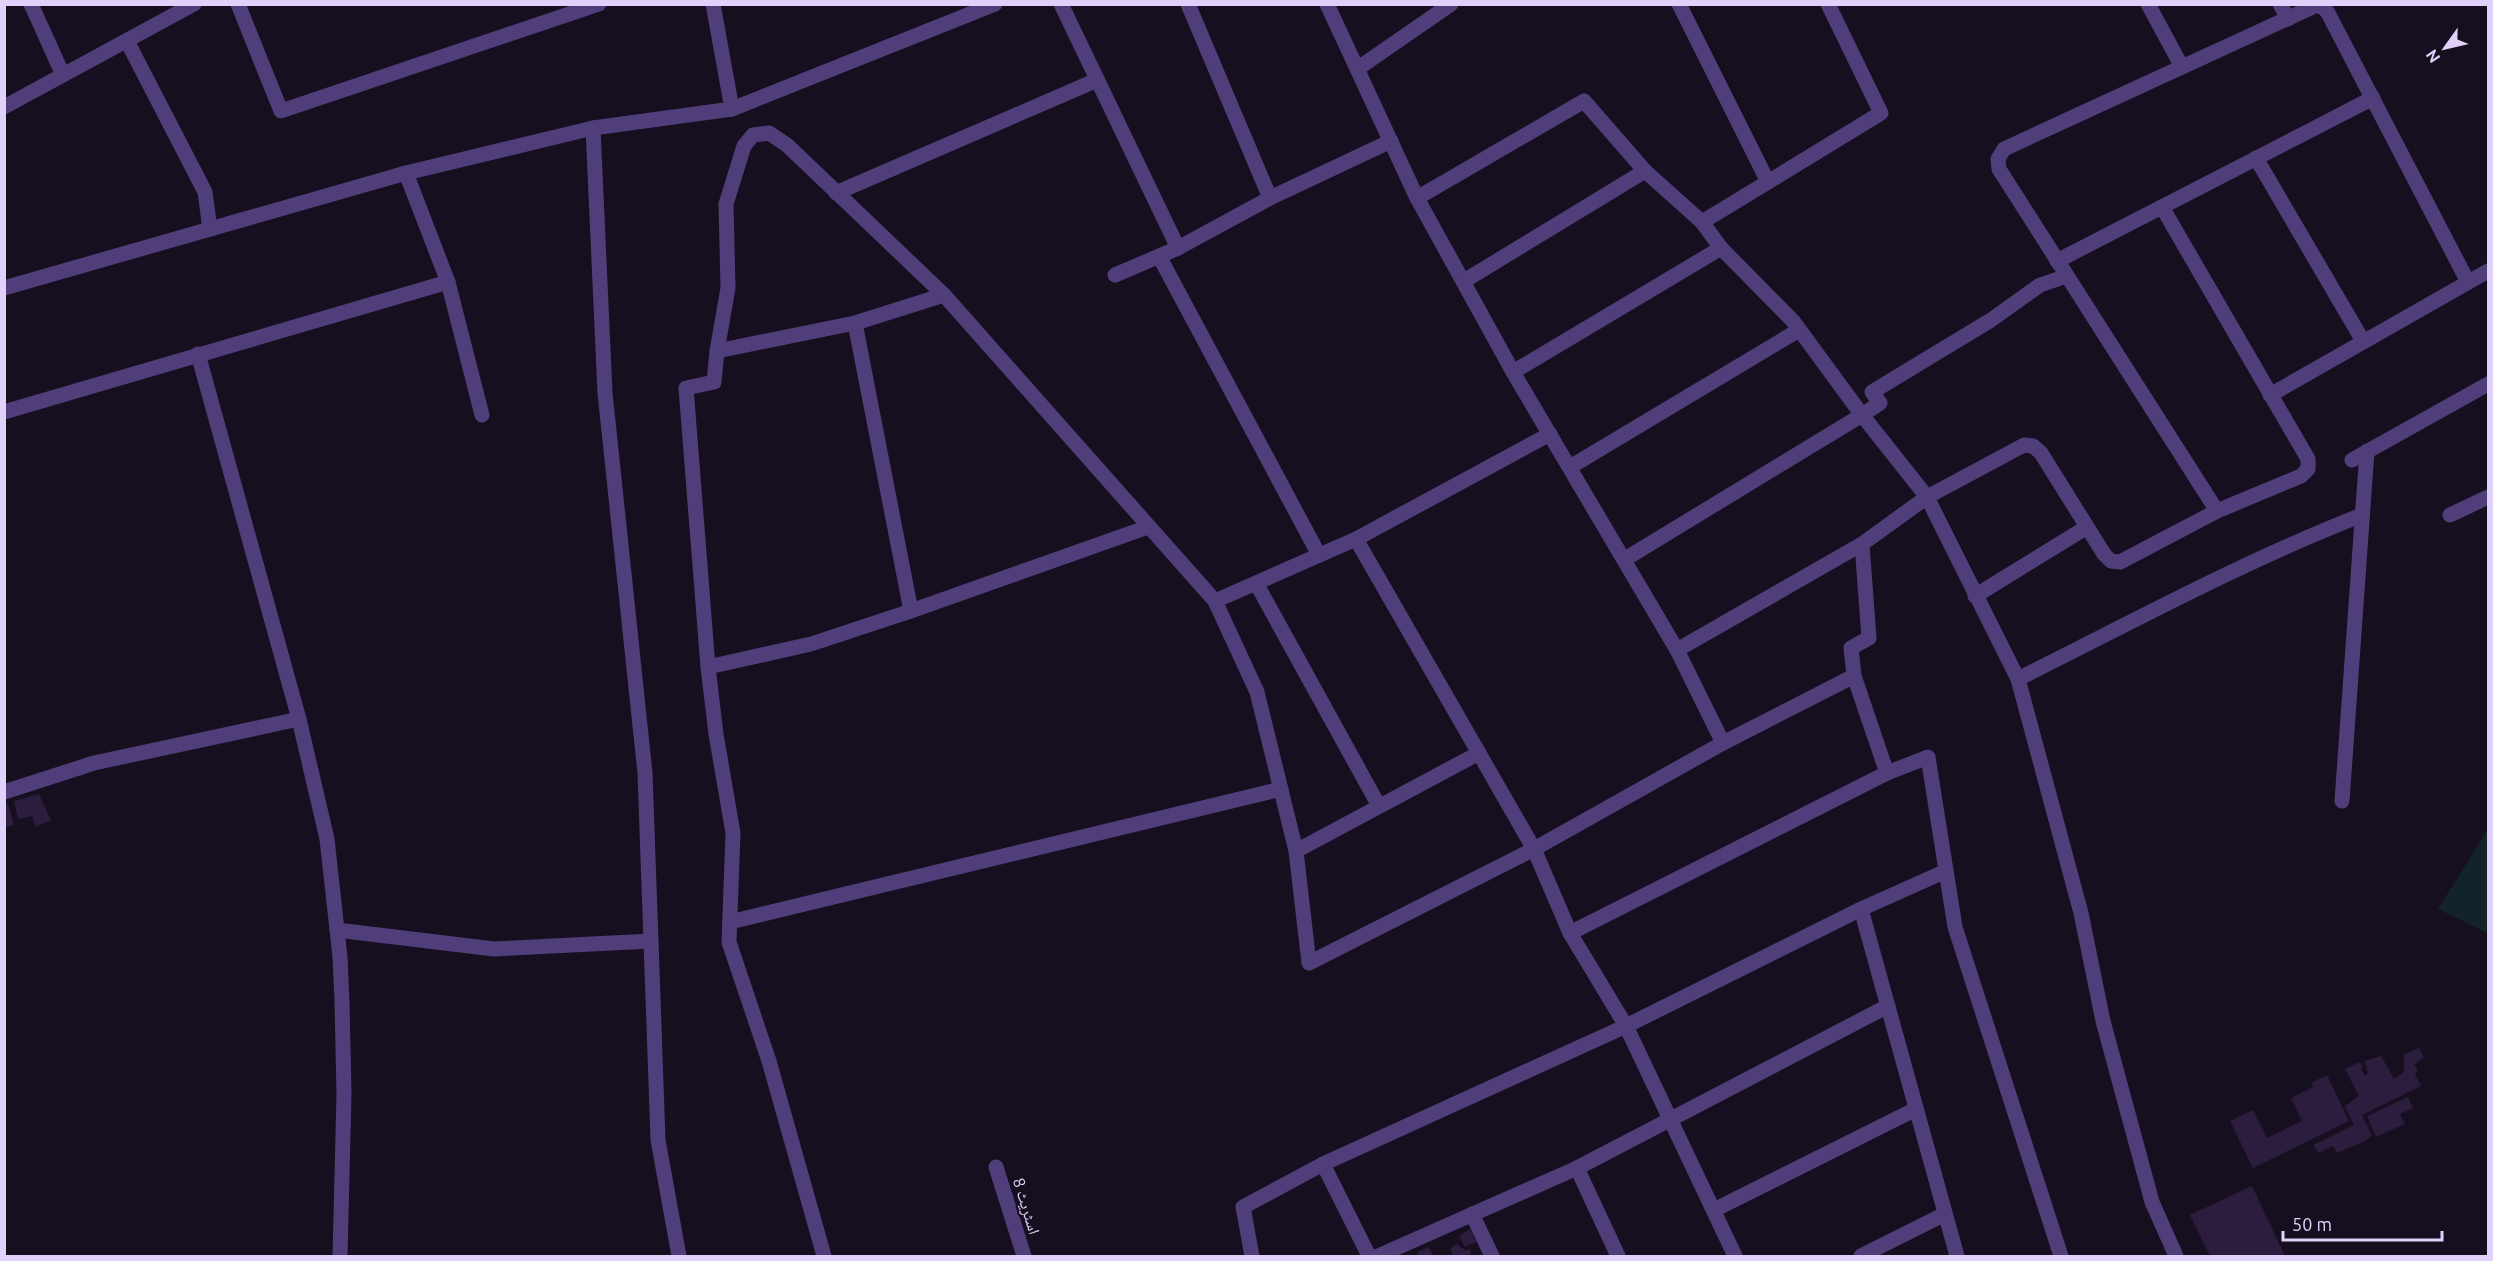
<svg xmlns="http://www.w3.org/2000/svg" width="2493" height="1261" viewBox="0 0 2493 1261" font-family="Ubuntu,'Noto Naskh Arabic',sans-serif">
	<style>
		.green { fill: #122429 }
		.building { fill: #2c1d3e }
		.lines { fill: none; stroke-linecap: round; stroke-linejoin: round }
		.minor { stroke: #4f3e7a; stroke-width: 15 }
		.labels { text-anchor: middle; stroke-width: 4.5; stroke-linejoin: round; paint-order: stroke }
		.street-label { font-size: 16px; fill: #e0d1fb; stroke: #160f1f }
	</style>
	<rect width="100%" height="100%" fill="#160f1f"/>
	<polygon class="green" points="2488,829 2488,933 2438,909"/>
	<g class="building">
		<polygon points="39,794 51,820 36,827 32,816 18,819 14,801"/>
		<polygon points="8,803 14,825 4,828 4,804"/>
		<polygon points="2419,1048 2424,1058 2414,1064 2418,1070 2415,1074 2421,1086 2362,1115 2372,1136 2363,1142 2337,1153 2333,1146 2319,1153 2313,1145 2354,1125 2345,1106 2359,1096 2345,1069 2360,1062 2363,1067 2361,1069 2365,1076 2368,1073 2364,1061 2381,1056 2394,1079 2404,1072 2404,1055"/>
		<polygon points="2327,1075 2349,1121 2253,1168 2230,1121 2253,1110 2267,1138 2302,1121 2291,1098 2313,1087 2311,1083"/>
		<polygon points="2408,1097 2413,1108 2400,1114 2405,1124 2376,1137 2367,1116"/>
		<polygon points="2252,1186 2285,1256 2210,1256 2190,1215"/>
		<polygon points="1470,1229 1476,1242 1465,1247 1459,1236"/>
		<polygon points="1457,1244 1466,1251 1470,1249 1471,1253 1468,1256 1448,1256 1453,1254 1450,1249"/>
		<polygon points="1429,1247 1433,1256 1418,1256 1417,1252"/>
	</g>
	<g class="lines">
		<g class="minor">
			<polyline points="31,4 63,75"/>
			<polyline points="238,4 281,111 599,4"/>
			<polyline points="1061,4 1178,248"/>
			<polyline points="1188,4 1270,198"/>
			<polyline points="1327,4 1417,198 1513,372 1677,650 1723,743"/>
			<polyline points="1679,4 1768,182 1881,113 1828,4"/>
			<polyline points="2148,4 2182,67"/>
			<polyline points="2280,4 2288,19"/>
			<polyline points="127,41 205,192 210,229"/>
			<polyline points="1357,69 1451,4"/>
			<polyline points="4,107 194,4"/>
			<polyline points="732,109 995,4"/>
			<polyline points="2256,158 2363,341"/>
			<polyline points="406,173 448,282 482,415"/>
			<polyline points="836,193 1097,80"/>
			<polyline points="1417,198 1584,101 1645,171 1702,222 1721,248 1793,321 1862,415 1927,497 2018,679 2081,913 2103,1021 2152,1202 2176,1256"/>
			<polyline points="1702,222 1768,182"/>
			<polyline points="1159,256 1319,555"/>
			<polyline points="2057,261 2373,98"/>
			<polyline points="1115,275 1178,248 1270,198 1391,141"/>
			<polyline points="1464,281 1645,171"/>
			<polyline points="4,288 406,173 593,128 732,109 713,4"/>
			<polyline points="855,323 911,611"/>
			<polyline points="717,351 855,323 944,295"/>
			<polyline points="198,354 299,719 327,839 340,957 342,1002 344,1094 340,1256"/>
			<polyline points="1513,372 1721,248"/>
			<polyline points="2270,395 2488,271"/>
			<polyline points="4,412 448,282"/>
			<polyline points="1550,434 1356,539 1534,849 1570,933 1626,1026 1735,1256"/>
			<polyline points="2352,460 2488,384"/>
			<polyline points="1570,467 1799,330"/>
			<polyline points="2217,511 1999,169 1998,159 2004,149 2317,5 2324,8 2328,13 2468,282"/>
			<polyline points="2450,515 2488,497"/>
			<polyline points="1148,527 911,611 811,644 708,667 686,388 714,382 717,351 728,288 726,204 744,146 753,135 769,133 787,145 944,295 1215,601 1257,692 1296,851 1309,963 1534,849 1723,743 1854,676"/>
			<polyline points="1625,559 1862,415 1880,403 1872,392 1991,320 2040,285 2067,276"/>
			<polyline points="1256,583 1379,806"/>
			<polyline points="1975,596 2087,527"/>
			<polyline points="1215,601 1356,539"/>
			<polyline points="1677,650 1862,544"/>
			<polyline points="708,667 716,734 733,833 729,942 769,1061 824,1256"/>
			<path d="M2018,679c114,-57 226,-118 344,-164"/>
			<polyline points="1887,773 1854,676 1851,648 1869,638 1862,544 1927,497 2024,445 2033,446 2041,453 2104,554 2111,561 2120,562 2217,511 2301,476 2308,469 2308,459 2162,207"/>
			<polyline points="4,792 94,763 299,719"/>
			<polyline points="2342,801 2367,451"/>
			<polyline points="1296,851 1479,753"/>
			<polyline points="1861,909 1957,1256"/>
			<polyline points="730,922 1281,789"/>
			<polyline points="337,930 494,949 651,941 645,773 605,393 593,128"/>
			<polyline points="1570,933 1887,773 1928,757 1955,927 2061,1256"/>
			<polyline points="651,941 658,1140 679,1256"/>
			<polyline points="1323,1164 1369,1256"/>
			<polyline points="996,1167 1024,1256"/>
			<polyline points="1577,1168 1618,1256"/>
			<polyline points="1714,1210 1916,1109"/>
			<polyline points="1472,1214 1492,1256"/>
			<polyline points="1252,1256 1243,1207 1323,1164 1626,1026 1861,909 1946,871"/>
			<polyline points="1378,1256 1577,1168 1888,1006"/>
			<polyline points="1861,1256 1945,1214"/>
		</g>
	</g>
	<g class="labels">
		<g class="street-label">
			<text transform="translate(1027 1206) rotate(73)" y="6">اسٹریٹ 8</text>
		</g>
	</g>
	<rect width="2493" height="1261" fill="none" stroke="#e0d1fb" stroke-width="12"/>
	<g transform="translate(2445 48) rotate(236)" stroke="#160f1f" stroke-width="4.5" paint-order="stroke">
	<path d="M0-4.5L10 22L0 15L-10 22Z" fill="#e0d1fb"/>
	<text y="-9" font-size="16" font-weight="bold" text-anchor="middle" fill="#e0d1fb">N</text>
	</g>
	<path d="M2283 1231v9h159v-9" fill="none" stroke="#e0d1fb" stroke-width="3"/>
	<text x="2292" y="1231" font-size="18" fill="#e0d1fb" stroke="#160f1f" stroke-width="4.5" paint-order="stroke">50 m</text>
</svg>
